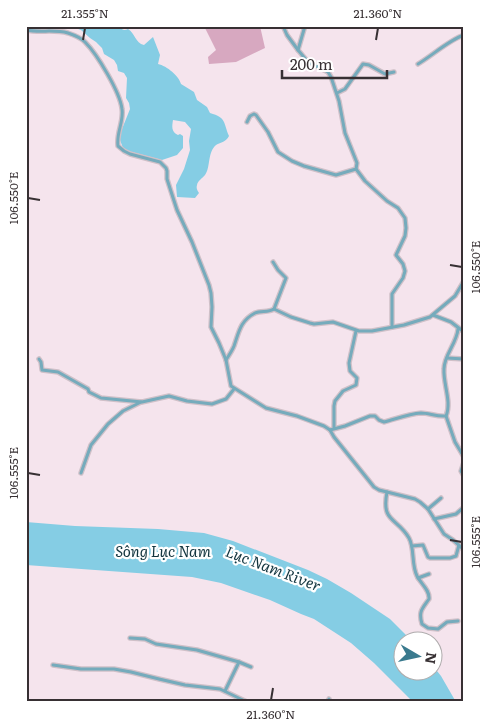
<svg xmlns="http://www.w3.org/2000/svg" width="490" height="728" viewBox="0 0 490 728" font-family="Literata,serif">
	<style>
		.green { fill: #d7a8c0 }
		.water { fill: #85cde4 }
		.lines { fill: none; stroke-linecap: round; stroke-linejoin: round }
		.minor-casing { stroke: #cfc0c8; stroke-width: 5.5 }
		.minor { stroke: #75abbc; stroke-width: 3 }
		.ticks { fill: none; stroke: #373033; stroke-width: 2 }
		.labels { text-anchor: middle; stroke-width: 4.5; stroke-linejoin: round; paint-order: stroke }
		.water-label { font-size: 15px; font-style: italic; fill: #13353f; stroke: #fff }
		.neatline { fill: none; stroke: #373033; stroke-width: 2 }
		.ticks-label { font-size: 12px; text-anchor: middle; fill: #373033 }
	</style>
	<rect width="100%" height="100%" fill="#f5e4ed"/>
	<polygon class="green" points="204,26 260,26 265,48 236,62 209,64 208,57 216,50"/>
	<g class="water">
		<path d="M70,26h36l4,2 4,-2h5c3,4 5,5 9,3 7,4 7,14 16,16l9,-8 7,18 -2,9c9,2 21,12 23,20l13,8 3,8 10,7 3,6c17,5 13,9 19,23 -3,6 -8,6 -13,9 -9,8 -5,22 -11,30 -3,4 -7,5 -8,10 -1,3 0,5 2,8l-4,5 -18,-1 -1,-12 8,-16 6,-19 -1,-9 2,-12 -6,-7 -12,-2c-1,6 -2,12 5,15l2,-1 3,2v12l-6,7 -15,5 -34,-9 -5,-3 -3,-8v-6l10,-25 -1,-6 -3,-5 1,-20 -3,-5 -6,-2 -1,-6 -3,-5 -10,-6 -2,-6 -6,-6 -6,-4 -9,-8z"/>
		<polygon points="26,522 75,526 158,529 204,533 233,541 308,570 327,579 351,593 390,619 411,640 402,640 402,670 432,670 433,666 441,676 456,702 413,702 374,663 351,643 314,619 301,614 270,600 221,583 192,577 26,565"/>
	</g>
	<g class="lines">
		<g class="minor-casing">
			<g id="minor">
				<polyline points="283,26 287,35 298,50"/>
				<path d="M26,30c14,3 28,-1 42,3 6,2 13,5 17,9 12,12 35,50 37,67 2,13 -6,24 -4,37l6,5 6,3 30,8 6,6 1,3v8l10,31 15,32 17,43 2,8 1,14 -1,20 8,16 7,17 5,26 35,22 31,8 27,10 6,4 4,7 40,50 5,3 36,9 5,3 8,7 16,25 9,6 11,10"/>
				<path d="M418,64c15,-9 31,-24 46,-29"/>
				<polyline points="337,93 345,89 363,64 369,65 385,74 394,72"/>
				<polyline points="247,122 250,116 254,114 256,115 268,132 278,152 292,161 304,166 336,175 356,169 357,163 345,133 339,101 331,77 328,72 308,62 298,50 305,26"/>
				<polyline points="356,169 365,181 387,201 398,208 405,218 406,228 405,236 396,255 403,264 405,271 403,278 392,294 392,327"/>
				<polyline points="274,309 291,317 310,323 314,324 333,322 359,331 372,331 404,325 430,317 455,296 464,281"/>
				<polyline points="433,315 451,322 464,332"/>
				<polyline points="447,358 464,359"/>
				<polyline points="39,359 41,362 42,370 58,372 88,389 89,392 101,398 142,402 169,396 187,401 212,404 226,399 234,389"/>
				<path d="M226,360c3,-5 6,-9 8,-14 5,-14 6,-25 21,-33 6,-3 13,0 19,-4l12,-31 -8,-8 -5,-8"/>
				<polyline points="446,416 455,442 464,457"/>
				<polyline points="334,427 334,406 335,401 343,391 356,385 357,378 350,371 349,363 356,331"/>
				<path d="M330,430l15,-4 25,-10h5l4,4 5,2c12,-3 24,-8 37,-9 8,0 16,4 25,3 6,-14 -3,-32 -2,-47 0,-14 13,-26 14,-40"/>
				<polyline points="464,462 461,471 464,476"/>
				<polyline points="81,473 91,445 108,424 123,411 141,402"/>
				<path d="M387,492c-6,31 10,25 22,46 6,11 2,26 8,38 4,8 13,14 12,23 -6,9 -11,12 -7,25l6,4 10,1 9,-7 11,-1"/>
				<polyline points="428,509 441,498"/>
				<polyline points="434,519 456,514 464,507"/>
				<polyline points="412,546 423,545 428,557 430,558 450,558 456,556 459,545"/>
				<polyline points="418,578 429,574"/>
				<polyline points="130,638 145,639 156,644 197,650 239,662 251,667"/>
				<polyline points="53,665 81,669 114,669 131,672 159,679 185,685 220,689 247,702"/>
				<polyline points="225,691 239,662"/>
				<polyline points="327,702 329,699"/>
			</g>
		</g>
		<use href="#minor" class="minor"/>
	</g>
	<path class="ticks" d="M83,40l2,-12M376,40l2,-12M28,198l12,2M450,265l12,2M28,473l12,2M450,540l12,2M271,700l2,-12"/>
	<g class="labels">
		<g class="water-label">
			<text x="163" y="557">Sông Lục Nam</text>
			<text transform="translate(273 569) rotate(21)" y="5">Lục Nam River</text>
		</g>
	</g>
	<rect width="490" height="728" fill="none" stroke="#ffffff" stroke-width="55"/>
	<g transform="translate(418 656) rotate(99)"><circle r="24" fill="#ffffff" stroke="#afacad"/>
	<path d="M0-4L9 19L0 12L-9 19Z" fill="#3a7a8e"/>
	<text y="-8" font-size="14" font-weight="bold" text-anchor="middle" fill="#373033">N</text>
	</g>
	<path d="M282 70v8h105v-8" fill="none" stroke="#373033" stroke-width="2.5"/>
	<text x="290" y="70" font-size="15" fill="#373033" stroke="#ffffff" stroke-width="4" paint-order="stroke">200 m</text>
	<rect x="28" y="28" width="434" height="672" class="neatline"/>
	<g class="ticks-label">
		<text x="85" y="18">21.355°N</text>
		<text x="378" y="18">21.360°N</text>
		<text transform="translate(14 198) rotate(-90)" y="4">106.550°E</text>
		<text transform="translate(476 267) rotate(-90)" y="4">106.550°E</text>
		<text transform="translate(14 473) rotate(-90)" y="4">106.555°E</text>
		<text transform="translate(476 542) rotate(-90)" y="4">106.555°E</text>
		<text x="271" y="719">21.360°N</text>
	</g>
</svg>
